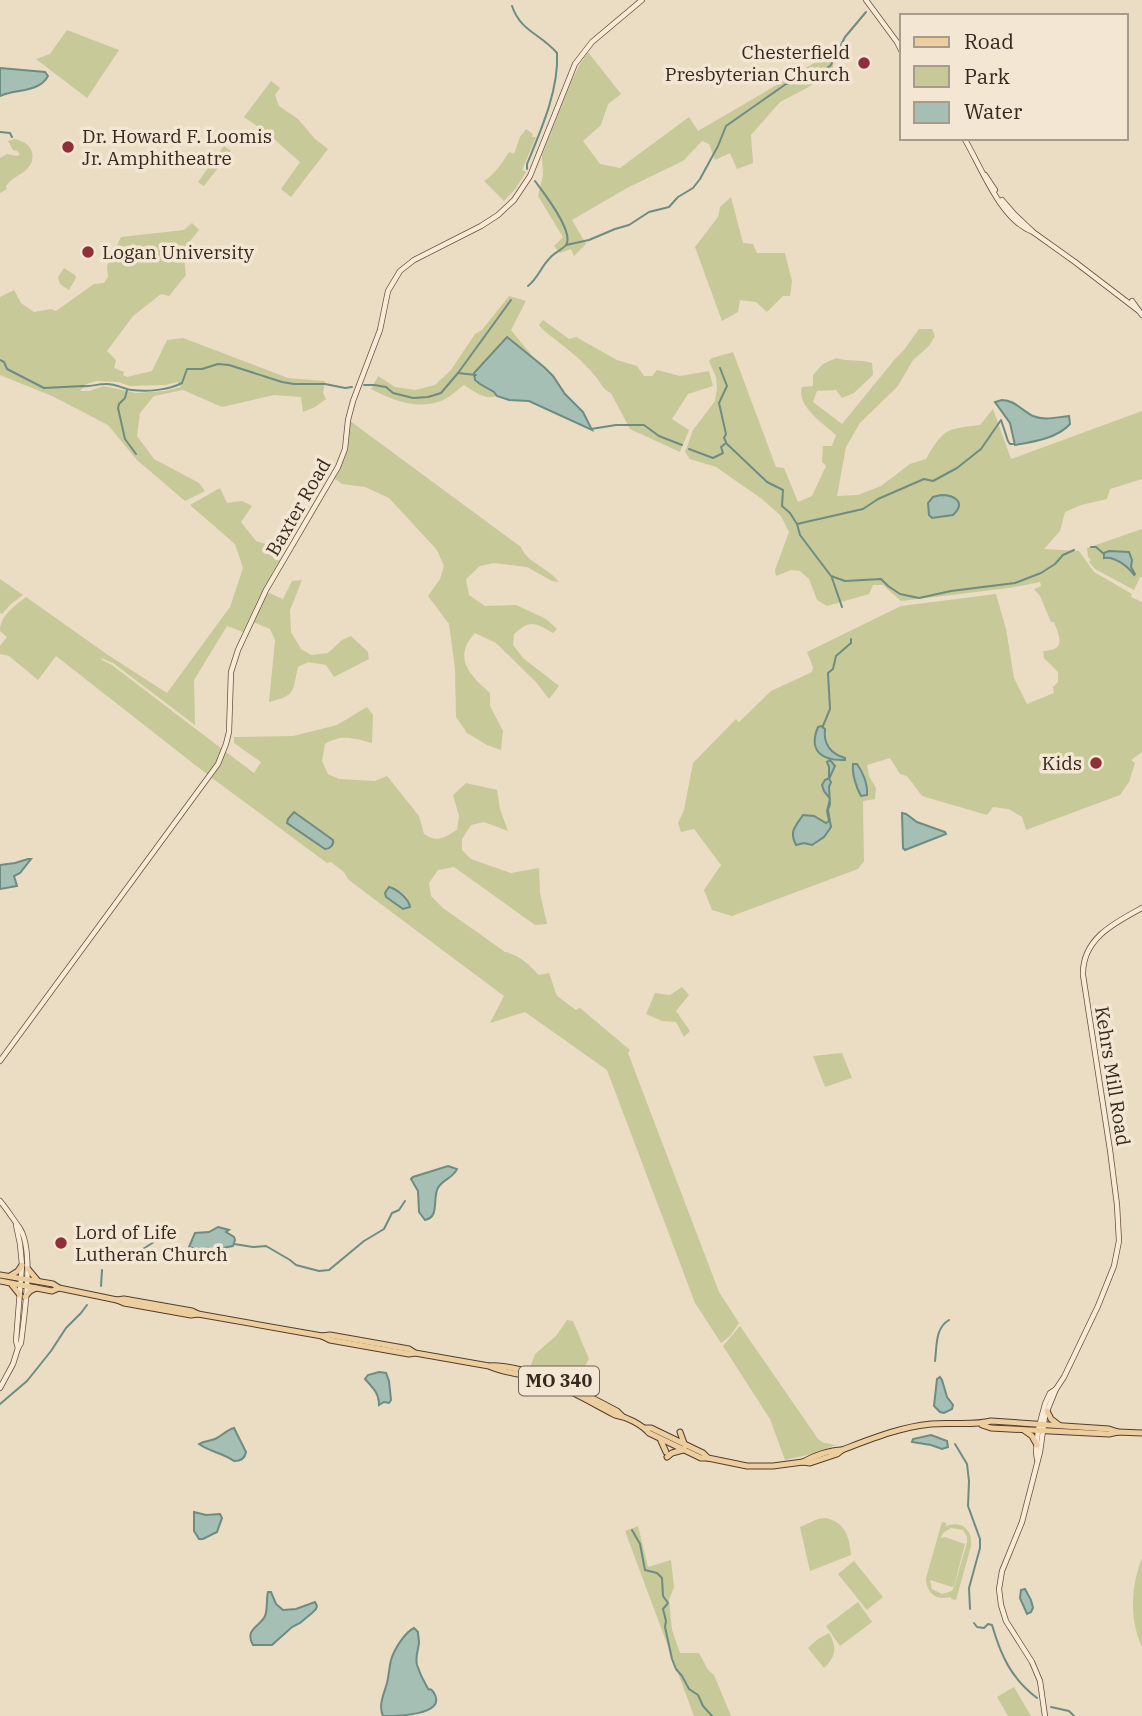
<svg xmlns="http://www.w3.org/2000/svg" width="1142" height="1716" viewBox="0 0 1142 1716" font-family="'IBM Plex Serif',serif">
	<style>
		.green { fill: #c7c998; fill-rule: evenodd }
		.water { fill: #a5bfb5; stroke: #6d8c82; stroke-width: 2 }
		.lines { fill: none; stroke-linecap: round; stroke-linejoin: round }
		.stream { stroke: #6d8c82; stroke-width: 2 }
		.secondary-casing { stroke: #67503f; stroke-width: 6 }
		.primary-casing { stroke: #533d2f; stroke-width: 7 }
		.secondary { stroke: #f7ebd6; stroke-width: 4.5 }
		.primary { stroke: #edce9e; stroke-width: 5 }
		.poi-dot { fill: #902f37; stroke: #f3e7d3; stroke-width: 2.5 }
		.labels { text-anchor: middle; stroke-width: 7; stroke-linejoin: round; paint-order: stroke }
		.shield { fill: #f3e7d3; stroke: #6f6155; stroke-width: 2 }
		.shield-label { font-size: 18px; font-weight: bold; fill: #36281f }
		.poi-label { font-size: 19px; fill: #36281f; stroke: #f3e7d3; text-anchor: start }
		.street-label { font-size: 19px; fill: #36281f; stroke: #f3e7d3 }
	</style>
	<rect width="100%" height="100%" fill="#ebdcc4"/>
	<g class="green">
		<polygon points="67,30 119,50 87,98 36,59 50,54"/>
		<polygon points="588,52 621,94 608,104 601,125 583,141 600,164 620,168 689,117 698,131 833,52 833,71 807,88 780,102 751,135 753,163 737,169 730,153 715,160 709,144 702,141 683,161 627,188 572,220 586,244 574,256 571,249 560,253 554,246 563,237 538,196 543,175 542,155 571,82 580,64"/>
		<polygon points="271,81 280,88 275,95 279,106 298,119 315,139 328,149 291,197 281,189 300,162 267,133 244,117"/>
		<path d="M526,129l7,5 -1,3h4l-14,33 4,2 -10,16 -12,13 -20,-20c12,-8 18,-18 25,-29l5,2 6,-17z"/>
		<path d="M15,139c7,2 15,5 17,13 4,21 -19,21 -26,35l1,2 -7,4v-35l7,-4 10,2 3,-2 -3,-3 -4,-1 -5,-9z"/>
		<polygon points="224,146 231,151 204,186 198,182"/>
		<polygon points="731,197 743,243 753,244 757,253 785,253 792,281 790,296 783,296 767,312 756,302 740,300 738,312 722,321 695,247 718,217 720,207"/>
		<path d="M192,223l7,7 -16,20 3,25 -17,21 -8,-2 -28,22 -26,35 9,9 -2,8 10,4 -1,3 4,2 25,-6 15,-31 16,-2 105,40 37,3 -2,12 3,6 -11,8 -12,5 -2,-15 -27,-2 -52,12 -39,-17 -29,6 -14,17 -3,23 17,23 45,24 6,8 -20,10 -48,-41 -29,-35 -56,-29 -52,-21v-78l14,-7 7,13 13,9 17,-3 5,2 38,-27 10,-1 4,-6 -1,-11 14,-29 63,-7zM96,381l22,1 12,4 36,-1 11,-3 4,5 -16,4 -29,2 -32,-7 -15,5h-9l7,-7z"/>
		<polygon points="64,268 75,275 76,278 69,290 60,284 58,277"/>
		<path d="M509,296l17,5 -15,29 23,28 -33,-16 -10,13 -11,29 14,8 3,4c-12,5 -23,-5 -33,-11 -7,5 -15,13 -23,16 -24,9 -49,-1 -70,-12l7,-13 17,11 20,3 20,-5 16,-15 24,-36 7,-4z"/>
		<path d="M543,320l26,19 7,-2 41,23 20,6 7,10h8l5,-6 23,6 29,-5 4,15 -25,8 -16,25 17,11 -9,22 -50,-23 -19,-36c-8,-3 -10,-10 -15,-16 -15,-19 -34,-32 -53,-47l-4,-5z"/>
		<path d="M919,329h13l3,7 -6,10 -16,14 -15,26 -38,37 -14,24 -9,49 21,-1 23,-9 29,-22 16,-5c18,-31 20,-30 54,-34l13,-16 18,50 131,-48v68l-32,10 -3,10 -26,6 -16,7 -5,19 -16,18 35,2 15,21 38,22 -1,3 11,5v150l-11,8 4,3 -6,19 -9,13 -94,35 -4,-13 -13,-8 -16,-2 -6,8 -65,-19 -15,-20 -7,-2 -10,-16 -23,7 2,11 7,12 -1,11 -12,2 1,60 -6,8 -126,47 -20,-6 -8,-20 17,-25 -27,-36 -13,3 -3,-9 6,-13 9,-47 43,-44 3,3 32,-31 41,-19 1,-5 -6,-15 94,-46 95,-12 10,35 8,49 13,26 27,-11 -1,-6 5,-5v-10l-14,-14 -1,-7c23,-1 17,-13 11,-29h-3l-11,-26 -6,-7 7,-3 -1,-4 -31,6 -108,13 -18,-16h-10l-4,9 -42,12 -10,-6 -8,-21 -9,-8 -9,-1 -15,6 -1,-6 14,-38 -8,-16 -19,-17 -46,-32 -26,-8 -5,-7 8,-22 22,-29 2,-14 -1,-10 -7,-16 3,-3 21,-6 43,115 8,1 14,34 14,-6 14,-30 -4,-4 1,-16h9l4,-11c-13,-12 -40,-29 -34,-48l11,-1v-11l10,-11 13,-6c13,4 23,1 36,5l1,12 -19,18 -12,5 -6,-8 -19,1 -4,11 29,22 53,-65 9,-9z"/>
		<path d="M350,421l171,126c6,16 28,21 38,35l-7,-1 -25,-14 -33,-4 -14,3 -14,13 3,16 16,11 31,-1 30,14 11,10 -4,4c-18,-10 -22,-14 -39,1l-1,11 10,13 36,28 -10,13 -13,-17 -40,-39 -21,-10c-23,25 -5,42 15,60v13l13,25 -2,19 -14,-5 -20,-12 -11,-16 -1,-48 -6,-45 -21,-28 12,-17 4,-13 -7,-16 -48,-52 -24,-11 -23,-3 -8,-6c11,-21 14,-34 16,-57z"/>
		<path d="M220,488l7,15 15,-2 10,5 -11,16 15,19 13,4 14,9 -25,45 -15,33 -16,-6 -33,54 1,45 -82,-62 -12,-5 1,2 10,5 110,84 -7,16 -7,10 -152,-119 -18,24 -29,-24 -9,-2v-8l7,-9 -7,-6c0,-16 15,-25 26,-34l82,58 59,38 63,-86 13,-39 -8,-24 -45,-39z"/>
		<polygon points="1142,529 1142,577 1140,577 1134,590 1095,569 1089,562 1091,560 1088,557 1087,548"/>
		<polygon points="0,579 23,595 12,603 2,614 0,613"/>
		<path d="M302,580l-12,30 1,22 10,17 10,6 17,-2 14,-13 9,-4 17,16 1,7 -35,18 -8,-12 -18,-3 -10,5c-6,26 -2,28 -29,35l6,-62 -5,-11 -17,-7 14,-30 16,7 9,-18z"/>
		<path d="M367,707l6,8 -1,28c-19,-5 -30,-9 -47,1l-3,17 6,13 11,5 36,2 12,-5 32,40 5,18c14,9 19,4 33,-4l2,-14 -6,-21 13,-12 31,7 3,19 8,22 -24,-9 -13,3 -9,14v11l9,9 40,14 28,-5 1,25 7,31 -12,1 -81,-58 -16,3 -9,13 2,13 12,12 62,44c15,3 24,13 34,23l10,-2 8,23 19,14 4,-2 50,42 -2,3 91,239 20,31 -9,13 -9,7 -26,-40 -88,-233 -82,-58 -35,11 14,-27 -146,-109 -10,-8 -4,-7 -13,-10 -4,1 -115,-85 14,-26 28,21 7,-11 -27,-19v-6l59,-1 44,-11z"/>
		<polygon points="682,987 689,995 676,1011 690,1031 684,1037 676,1022 662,1021 646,1014 655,993 670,995"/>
		<polygon points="842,1053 852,1078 825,1087 813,1056"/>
		<polygon points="567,1320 573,1321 589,1359 574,1384 553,1375 530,1368 535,1354 556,1336"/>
		<polygon points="740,1326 818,1439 824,1443 836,1445 816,1452 816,1453 785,1460 770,1419 723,1346"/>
		<path d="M825,1518c21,4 24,19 26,37l-41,16 -10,-44 18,-8z"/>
		<path d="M942,1522l4,1v3c15,-6 27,3 25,20l-15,54 -5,-1v-2c-15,4 -25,-4 -25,-19zM951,1528l12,2 4,7v6l-13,44 -2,4 -10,3 -10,-5 -2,-9 22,7 2,-1 11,-42 -20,-7 -4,1 2,-5z"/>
		<polygon points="638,1526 648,1567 671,1560 674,1587 669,1600 672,1630 680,1653 699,1653 708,1670 714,1675 731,1716 694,1716 625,1531"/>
		<path d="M1142,1558v89c-13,-28 -11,-61 0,-89z"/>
		<polygon points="854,1561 883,1597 867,1610 838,1574"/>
		<polygon points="858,1602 872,1622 840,1646 826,1626"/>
		<path d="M829,1633c8,14 7,24 -5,35l-16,-20 10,-9z"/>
		<polygon points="1014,1687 1031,1716 1008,1716 997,1697"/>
	</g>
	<g class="water">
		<path d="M0,68l45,4 3,4c-9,17 -33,13 -48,20z"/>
		<polygon points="507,337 544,367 553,376 565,394 583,412 592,430 529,401 509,400 497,396 494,392 480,384 475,380 474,373"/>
		<path d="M1002,400c13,0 20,11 31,16 12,5 24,1 36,0l1,8c-12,14 -37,18 -55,21l-5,-22 -15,-21z"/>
		<path d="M941,495c13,0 26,7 12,20l-21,3 -3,-3 -1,-12 5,-6z"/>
		<path d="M1109,551l20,1 3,8 -1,7 4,7 -1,1c-6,-9 -20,-19 -30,-17v-5z"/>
		<path d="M821,726l4,3c-2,15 6,25 20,29v2c-23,1 -37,-9 -27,-33z"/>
		<path d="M830,760l5,6 -6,13 2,3 -2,5 1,17 -2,6 3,17 -7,10 -12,8 -8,-2 -8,2c-7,-14 -1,-18 7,-30l11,1 12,7 3,-2 -2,-10 3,-12 -6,-8 -2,-6 3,-5 4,-2v-11l-2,-5z"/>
		<path d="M853,764h4c6,8 11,21 10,31l-6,1c-5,-9 -9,-22 -8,-32z"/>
		<path d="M294,812l39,28c1,5 -3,9 -8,9l-38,-26 1,-4z"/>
		<polygon points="902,813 906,814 917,822 945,832 946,834 905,850 903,848"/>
		<polygon points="28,859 31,859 20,873 14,876 17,886 0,889 0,865 15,863"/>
		<path d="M389,887c8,2 20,12 21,20l-7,2 -17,-12 -1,-4z"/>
		<path d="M448,1166l9,3c-4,10 -16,10 -20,21 -4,12 2,27 -12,30l-6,-8 -1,-21 -7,-12 2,-2z"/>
		<path d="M218,1227l11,3 -3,2 8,5 1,3 -2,6c-14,3 -30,6 -44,1l6,-14 14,-1z"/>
		<path d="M379,1372l7,1 3,8 2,19 -2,3 -5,-1 -5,3c0,-12 -6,-17 -14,-26l3,-4z"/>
		<polygon points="940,1377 942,1380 947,1397 953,1405 952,1409 944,1413 940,1412 934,1406 937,1379"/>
		<path d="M234,1428l12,24c-1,6 -5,9 -12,9 -11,-8 -24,-9 -35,-17 5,-3 10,-3 16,-5 7,-3 11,-9 19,-11z"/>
		<polygon points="931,1435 947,1441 948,1447 942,1449 931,1445 912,1442 913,1439"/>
		<polygon points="194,1512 206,1515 220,1514 222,1518 217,1532 203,1539 199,1539 194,1531"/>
		<polygon points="1025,1589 1031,1600 1033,1608 1031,1612 1027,1614 1020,1598 1021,1590"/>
		<path d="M268,1592h3l5,12 7,6 13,-1 19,-7 2,4 -1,3 -4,4 -12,10 -8,4 -20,18h-19c-9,-16 7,-18 12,-29 3,-7 1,-17 3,-24z"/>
		<path d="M414,1628l4,4c0,4 1,7 1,11 -1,8 -4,14 -2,22 2,6 6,15 9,20 5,10 2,-1 8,8 14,23 -40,23 -51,23 -5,-11 1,-22 4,-33 2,-8 2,-15 4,-23 3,-10 13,-27 23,-32z"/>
	</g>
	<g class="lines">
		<g class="stream">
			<path d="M512,6c9,26 28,27 45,47 2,37 -16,77 -30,111v5"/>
			<polyline points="0,132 10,133 12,137"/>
			<polyline points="566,245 589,240 615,229 629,225 649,212 669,207 678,197 693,188 700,179 718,146 726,126 786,84 802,80 822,72 831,65 845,37 866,12"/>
			<path d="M528,286c10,-8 13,-19 21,-27 4,-6 13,-9 17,-14 9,-13 -23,-53 -31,-64"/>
			<path d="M0,360l4,2 3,7 37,19 39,-2c8,1 14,-2 22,-2 10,-1 18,5 27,6 15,2 37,0 50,-7l5,-14h15l16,-5 11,1 53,17 12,2h31l20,4 7,-1"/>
			<polyline points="720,368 727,386 719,403 726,434 724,438 726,442"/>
			<polyline points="458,373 511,300"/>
			<polyline points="364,385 374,385 386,387 393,393 413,398 428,397 441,393 458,373 476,375"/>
			<polyline points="127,390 125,398 119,404 118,408 125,439 136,454"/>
			<polyline points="591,429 616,425 644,425 659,436 682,445"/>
			<polyline points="689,449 713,458 723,453 721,447 726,443 767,482 783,490 782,506 790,513 797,524 800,535 831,576 845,581 881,579 888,586 900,594 919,598 951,591 1015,583 1041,573 1055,564 1063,555 1074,550"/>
			<polyline points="797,524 863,509 878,499 924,479 933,481 957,468 981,449 1001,420 1008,441 1010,444 1014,444"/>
			<polyline points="1091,547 1096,547 1104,554"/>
			<polyline points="832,578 842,607"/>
			<polyline points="823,726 830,709 828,673 833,669 836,656 851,643 851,639"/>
			<polyline points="234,1244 253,1247 266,1246 290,1260 296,1265 319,1271 329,1270 364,1241 384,1229 392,1213 399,1210 405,1201"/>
			<polyline points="104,1262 111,1254 120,1258 130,1252 143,1249 157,1240 163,1241 170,1238 176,1238"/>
			<polyline points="101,1286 102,1270"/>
			<path d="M935,1361c2,-15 0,-33 14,-41"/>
			<polyline points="0,1404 27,1381 51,1351 66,1328 81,1313 87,1305"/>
			<polyline points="955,1444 967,1464 969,1481 968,1506 980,1539 980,1548 969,1588 970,1609"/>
			<polyline points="632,1530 640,1544 645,1570 657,1573 662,1578 663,1596 668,1603 663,1609 666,1621 665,1627 672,1659 676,1669 682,1676 689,1689 698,1695 703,1706 712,1716"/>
			<path d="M974,1623l3,4 7,1 4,-4 4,1c9,31 19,53 45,73"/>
			<polyline points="1051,1707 1069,1711 1074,1716"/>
		</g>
		<g class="secondary-casing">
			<g id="secondary">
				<polyline points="866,0 897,42 902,52"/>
				<path d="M964,138c17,28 36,82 69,94l42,30 64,49"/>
				<polyline points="985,175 995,190"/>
				<polyline points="1002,200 1015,215 1032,231"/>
				<polyline points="1132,301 1142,315"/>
				<polyline points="0,1061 218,764 226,744 229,732 231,672 238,650 266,590 338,467 345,449 348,420 353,401 380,330 388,291 400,271 414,260 481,226 498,215 514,200 530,176 575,64 592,42 642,0"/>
				<path d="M0,1201c7,8 13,18 19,26 16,22 5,89 2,116l-3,5 -5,16 -13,24"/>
				<polyline points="16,1225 20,1244 22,1265 16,1341 18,1348"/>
				<path d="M1037,1459l-1,-7 2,-22 7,-26 5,-11 6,-4 8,-12 34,-71 16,-40 5,-25 -2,-36 -7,-55 -27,-175c-1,-36 31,-52 59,-67"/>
				<polyline points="1045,1716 1040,1681 1032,1662 1006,1621 1001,1605 999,1589 1002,1571 1022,1522 1040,1452 1045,1416 1056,1389"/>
			</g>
		</g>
		<g class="primary-casing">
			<g id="primary">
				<polyline points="28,1269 38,1281"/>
				<polyline points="0,1275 53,1284 59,1288 117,1300 124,1303 191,1315 198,1314"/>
				<polyline points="10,1276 18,1271 22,1265"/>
				<polyline points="0,1281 52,1291 59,1288"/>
				<polyline points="12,1285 20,1295"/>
				<polyline points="25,1297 30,1291 36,1288"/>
				<polyline points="117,1300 124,1299 192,1311 198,1314 322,1336 330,1340 409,1354 415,1353"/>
				<path d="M322,1336l8,-1 79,14 6,4 74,13c17,8 37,8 55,14 25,9 48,23 71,35 12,2 26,9 34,18l52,25h7l39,8h26l30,-4 7,1 27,-9 5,-4c29,-11 58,-23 89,-26 20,-2 41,2 60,-3l118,8 9,3"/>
				<path d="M490,1366c9,-1 18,1 27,3 36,7 67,25 100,42l5,5"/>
				<polyline points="1047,1411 1051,1419 1059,1425"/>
				<polyline points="982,1425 991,1428 1109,1434 1118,1432 1142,1433"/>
				<polyline points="645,1428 651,1428 703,1453 708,1458"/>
				<polyline points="1025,1431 1032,1436 1037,1445"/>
				<polyline points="680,1432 685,1446"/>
				<polyline points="661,1441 666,1452"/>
				<polyline points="667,1457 672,1453 683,1450"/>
				<path d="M803,1462c10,-6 27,-12 39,-12"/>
			</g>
		</g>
		<use href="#secondary" class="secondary"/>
		<use href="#primary" class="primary"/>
	</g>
	<g class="poi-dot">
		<circle cx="864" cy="63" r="7"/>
		<circle cx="68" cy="147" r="7"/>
		<circle cx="88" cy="252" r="7"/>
		<circle cx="1096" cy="763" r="7"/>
		<circle cx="61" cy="1243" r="7"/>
	</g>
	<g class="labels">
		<rect class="shield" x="519" y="1366.5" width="80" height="29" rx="5"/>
		<g class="shield-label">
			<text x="559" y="1387">MO 340</text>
		</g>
		<g class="poi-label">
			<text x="850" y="59" text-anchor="end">Chesterfield<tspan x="850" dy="22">Presbyterian Church</tspan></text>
			<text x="82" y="143">Dr. Howard F. Loomis<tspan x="82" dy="22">Jr. Amphitheatre</tspan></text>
			<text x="102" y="259">Logan University</text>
			<text x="1082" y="770" text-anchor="end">Kids</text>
			<text x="75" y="1239">Lord of Life<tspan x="75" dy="22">Lutheran Church</tspan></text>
		</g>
		<g class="street-label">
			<text transform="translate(298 507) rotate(-60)" y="7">Baxter Road</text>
			<text transform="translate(1113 1076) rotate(81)" y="7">Kehrs Mill Road</text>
		</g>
	</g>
	<rect x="900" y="14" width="228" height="126" fill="#f3e7d3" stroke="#a79b8b" stroke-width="2"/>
	<rect x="914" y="37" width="35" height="10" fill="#edce9e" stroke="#a79b8b" stroke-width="2"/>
	<text x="964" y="49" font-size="21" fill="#36281f">Road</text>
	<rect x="914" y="66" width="35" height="21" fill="#c7c998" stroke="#a79b8b" stroke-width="2"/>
	<text x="964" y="84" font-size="21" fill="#36281f">Park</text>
	<rect x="914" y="102" width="35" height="21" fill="#a5bfb5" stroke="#a79b8b" stroke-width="2"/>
	<text x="964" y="119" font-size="21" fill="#36281f">Water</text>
</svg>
